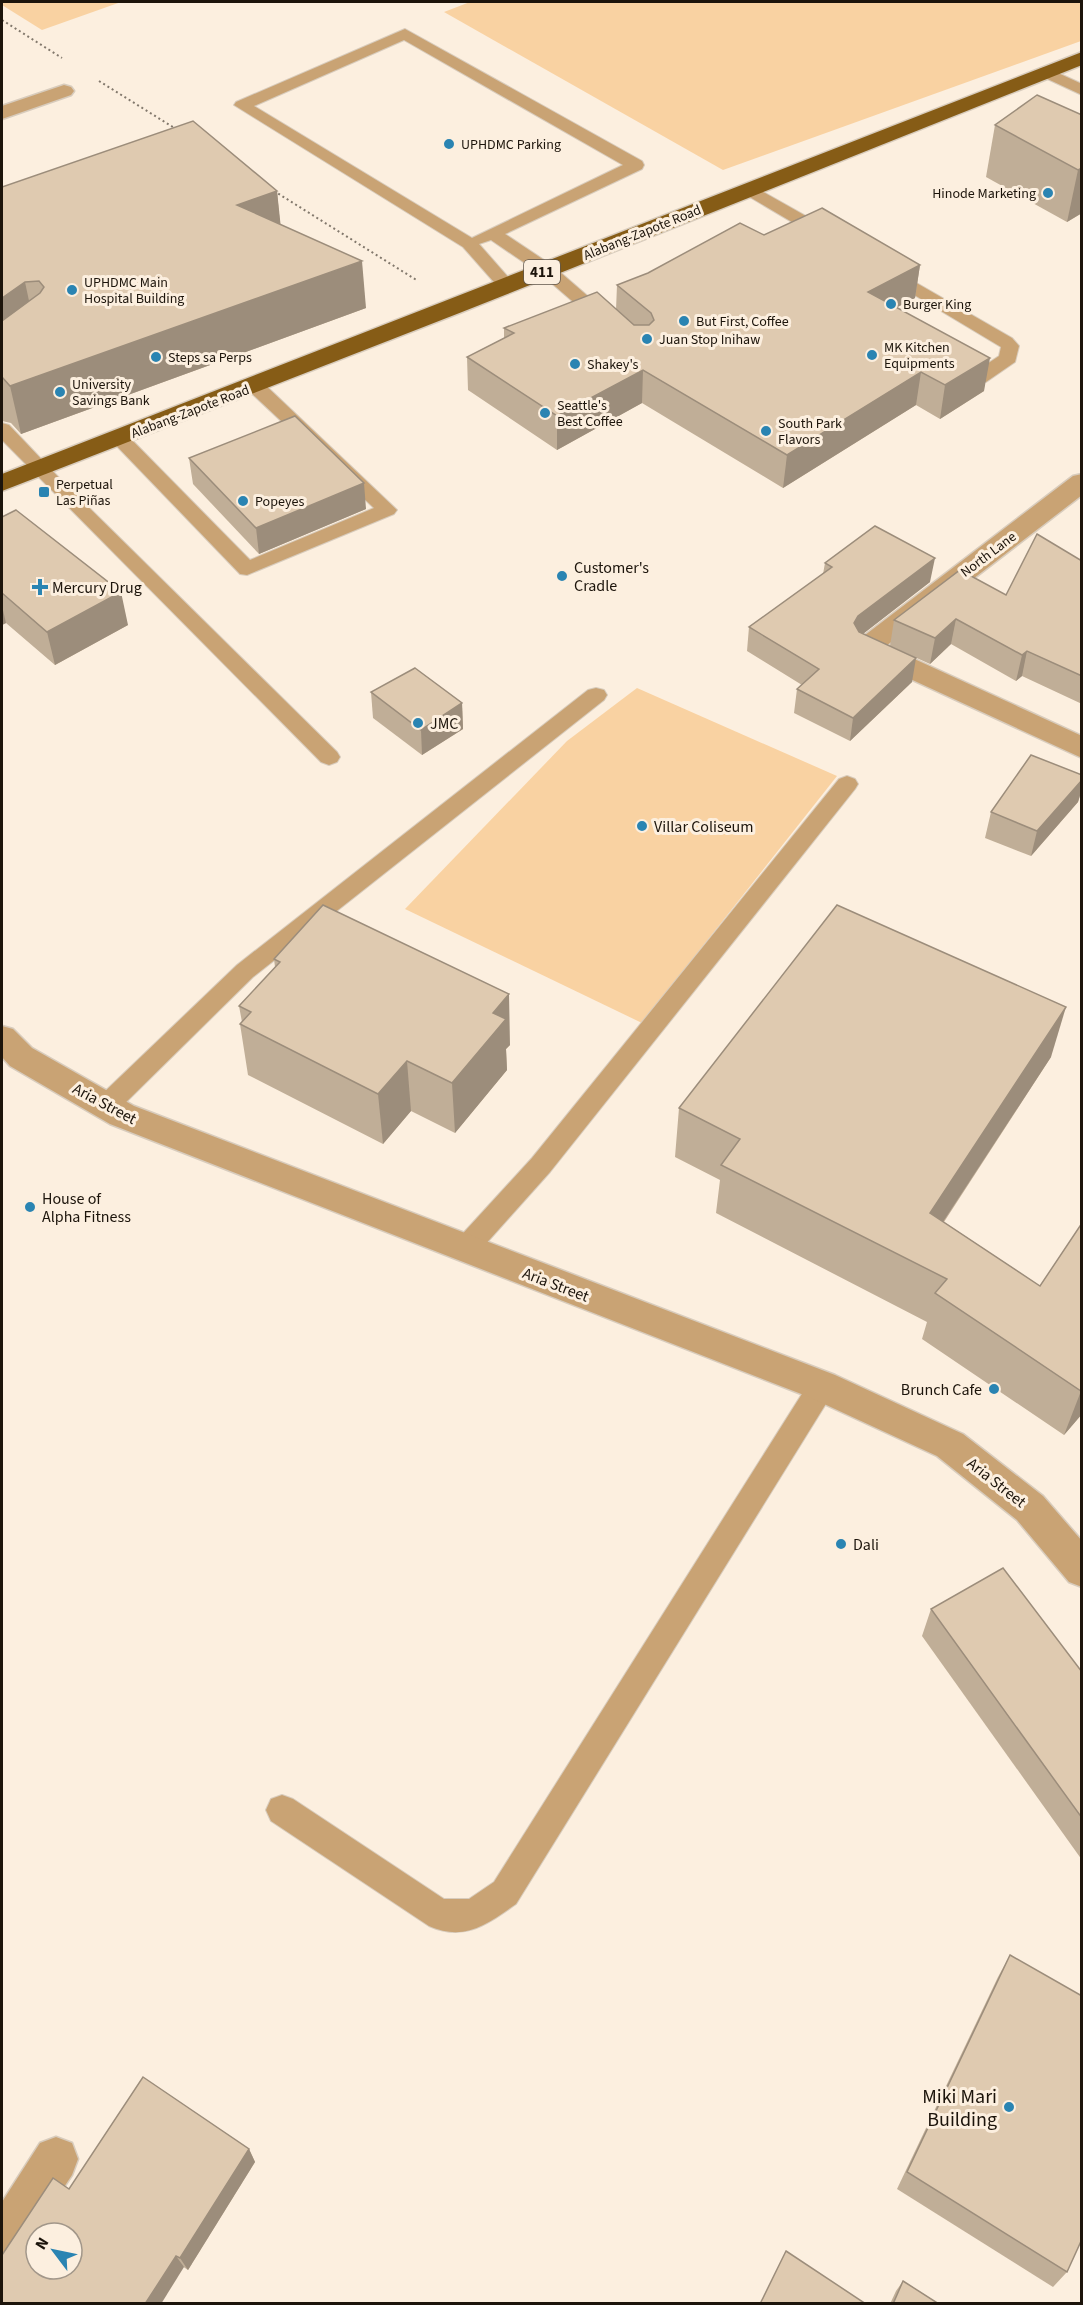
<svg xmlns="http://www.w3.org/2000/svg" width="1083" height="2305" viewBox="0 0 1083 2305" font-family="'Source Sans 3',sans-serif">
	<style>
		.green { fill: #f9d2a2 }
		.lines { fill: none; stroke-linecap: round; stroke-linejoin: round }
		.service-casing { stroke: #d8ccbd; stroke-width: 2 }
		.minor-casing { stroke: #d8ccbd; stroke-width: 3 }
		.tertiary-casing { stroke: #d8ccbd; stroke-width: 3 }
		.trunk-casing { stroke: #d8ccbd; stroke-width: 3 }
		.path { stroke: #82786c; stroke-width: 2; stroke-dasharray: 2 3; stroke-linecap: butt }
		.service { fill: #c9a374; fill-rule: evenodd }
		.minor { fill: #c9a374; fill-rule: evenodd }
		.tertiary { fill: #c9a374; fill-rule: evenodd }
		.trunk { fill: #865c16; fill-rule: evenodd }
		.wall { fill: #c0ae97 }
		.shaded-wall { fill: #9c8d7b }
		.building { fill: #dfcab0; stroke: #9c8d7b; stroke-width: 1.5; fill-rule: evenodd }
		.poi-dot { fill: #2a84b2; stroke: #fcefdf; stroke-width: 2 }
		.labels { text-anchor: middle; stroke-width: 6; stroke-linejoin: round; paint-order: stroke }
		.far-poi-label { font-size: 14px; fill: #1c140b; stroke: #fcefdf; text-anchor: start }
		.far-street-label { font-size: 14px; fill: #1c140b; stroke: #fcefdf }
		.shield { fill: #fcefdf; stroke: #5f564b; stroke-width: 1.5 }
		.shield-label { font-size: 15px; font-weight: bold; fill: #1c140b }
		.poi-label { font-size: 16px; fill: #1c140b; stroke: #fcefdf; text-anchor: start }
		.street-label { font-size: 16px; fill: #1c140b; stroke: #fcefdf }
		.near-poi-label { font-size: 20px; fill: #1c140b; stroke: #fcefdf; text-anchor: end }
	</style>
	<rect width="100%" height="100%" fill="#fcefdf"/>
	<g class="green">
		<polygon points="2,2 121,2 42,30 2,5"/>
		<polygon points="470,2 1081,2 1081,41 723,170 444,12"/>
		<polygon points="637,688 837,776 642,1023 405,909 567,741"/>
	</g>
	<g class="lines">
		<g class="service-casing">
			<g id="service">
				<path d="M405,29l237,132 2,4 -2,4 -137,65 48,32 60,52 3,4 -3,4h-12l-60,-52 -50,-34 -12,4 37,42 -3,4h-12l-38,-43 -229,-142 2,-3zM404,40l219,125 -151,73 -218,-132z"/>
				<polygon points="1045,67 1082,84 1082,95 1039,75 1037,72 1039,69"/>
				<polygon points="749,184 836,233 839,237 836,241 824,241 743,193 740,189 743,185"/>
				<polygon points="887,266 1012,338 1019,346 1015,362 986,382 972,382 970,378 972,374 999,356 1001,347 881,275 878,271 881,267"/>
				<polygon points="255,380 262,382 397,510 394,514 247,575 240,574 109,438 112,434 126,434 250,560 374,508 248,390 246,386 248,382"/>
				<polygon points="2,423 9,425 63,482 337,752 340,757 337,762 329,765 321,762 2,440"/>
				<polygon points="596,688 604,690 607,695 604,700 253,977 115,1113 106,1116 97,1113 93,1106 97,1099 237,965 588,690"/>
				<polygon points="847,776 855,779 858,784 855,789 550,1172 474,1257 465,1260 456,1257 452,1249 456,1241 532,1158 839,779"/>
				<path d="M822,1374l10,4 4,8 -4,8 -316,510c-29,20 -51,38 -87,22l-158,-105 -5,-11 5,-11 11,-4 11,4 151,100h25l25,-17 318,-504z"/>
			</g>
		</g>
		<g class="minor-casing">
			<g id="minor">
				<polygon points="64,85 71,87 74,91 71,95 2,119 2,106"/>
				<polygon points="1082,474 1082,495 886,646 1082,736 1082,758 856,654 852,648 856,642 1073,476"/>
				<polygon points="56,2137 72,2143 78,2159 72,2175 18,2257 2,2263 2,2202 40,2143"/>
			</g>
		</g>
		<g class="tertiary-casing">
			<polygon id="tertiary" points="2,1026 13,1029 32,1048 134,1106 835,1375 963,1434 1043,1496 1082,1541 1082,1587 1069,1582 1017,1520 937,1456 809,1397 110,1124 10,1066 2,1057"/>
		</g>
		<g class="trunk-casing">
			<polygon id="trunk" points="1082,52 1082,65 462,312 2,491 2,474"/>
		</g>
		<g class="path">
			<polyline points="2,20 62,58"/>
			<polyline points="99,81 176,129"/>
			<polyline points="274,191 418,281"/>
		</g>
		<use href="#service" class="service"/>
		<use href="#minor" class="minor"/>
		<use href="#tertiary" class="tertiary"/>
		<use href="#trunk" class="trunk"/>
	</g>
	<g class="wall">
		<polygon points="1082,115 1082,213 1067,222 986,177 995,125"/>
		<polygon points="2,187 277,191 280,225 366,308 21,434 11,423 2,421"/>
		<polygon points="764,235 920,265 915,298 897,307 984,391 940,419 916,405 783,488 642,403 557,450 468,390 467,357 504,338 504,328 616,310 617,285"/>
		<polygon points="189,458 366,509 259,554 193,484"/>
		<polygon points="2,517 128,625 55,665 6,623 2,625"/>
		<polygon points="1082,561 1082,704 1022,676 1016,681 951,644 930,664 890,646 894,620 1006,595"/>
		<polygon points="825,563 930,582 863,634 912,682 850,741 794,713 797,689 802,685 747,651 749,627 823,574"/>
		<polygon points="371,692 462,703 463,729 422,755 373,718"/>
		<polygon points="1082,775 1082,789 1078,802 1031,856 985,838 991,812"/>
		<polygon points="274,959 510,1045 506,1049 507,1070 455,1133 411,1111 383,1144 248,1075 240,1024 242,1022 239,1006 275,967"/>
		<polygon points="1051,1057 944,1222 1040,1286 1082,1223 1082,1414 1064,1435 922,1339 927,1322 716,1213 720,1180 675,1157 679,1108"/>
		<polygon points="931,1609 1082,1672 1082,1860 922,1636"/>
		<polygon points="1010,1955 1067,2272 1053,2287 897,2189 998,1977"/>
		<polygon points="249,2149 255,2162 188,2270 69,2189"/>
		<polygon points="903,2281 939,2304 890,2304 896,2291"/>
	</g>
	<g class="shaded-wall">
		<polygon points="1082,168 1082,213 1067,222 1078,170"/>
		<polygon points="277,191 282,238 237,205"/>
		<polygon points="362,261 366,308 21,434 10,386"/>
		<polygon points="920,265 915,298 863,325 868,292"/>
		<polygon points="25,282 35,329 2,354 2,298"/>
		<polygon points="990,358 984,391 940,419 945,385"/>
		<polygon points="643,370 642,403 557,450 557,416"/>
		<polygon points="921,372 916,405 783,488 787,455"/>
		<polygon points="364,483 366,509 259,554 256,528"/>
		<polygon points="935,558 930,582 855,640 854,623 858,616"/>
		<polygon points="121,592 128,625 55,665 47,632"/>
		<polygon points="2,606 6,623 2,625"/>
		<polygon points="956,619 951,644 930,664 935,638"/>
		<polygon points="1027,651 1022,676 1016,681 1022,655"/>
		<polygon points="916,658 912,682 850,741 853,718"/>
		<polygon points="462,703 463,729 422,755 421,730"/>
		<polygon points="1082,780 1082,789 1078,802 1031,856 1037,831"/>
		<polygon points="509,994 510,1045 506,1049 507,1070 455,1133 452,1083 493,1013"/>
		<polygon points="1066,1007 1051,1057 918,1260 930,1213"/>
		<polygon points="407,1061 411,1111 383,1144 378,1094"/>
		<polygon points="1082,1390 1082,1414 1064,1435 1081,1391"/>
		<polygon points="249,2149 255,2162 188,2270 180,2258"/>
		<polygon points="176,2256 184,2267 161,2304 145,2304"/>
	</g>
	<g class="building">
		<polygon points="1037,95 1082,115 1082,168 1078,170 995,125"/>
		<polygon points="193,121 277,191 237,205 362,261 10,386 2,377 2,321 40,293 44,287 39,281 25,282 2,298 2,187"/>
		<polygon points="822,208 920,265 868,292 990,358 945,385 921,372 787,455 643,370 557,416 467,357 514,333 504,328 597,292 634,325 649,325 654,320 651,313 617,285 648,273 740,223 764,235"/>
		<polygon points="295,416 364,483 256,528 189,458"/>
		<polygon points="16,510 121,592 47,632 2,593 2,517"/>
		<polygon points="875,526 935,558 858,616 854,623 859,632 916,658 853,718 797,689 819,669 749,627 832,567 825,563"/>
		<polygon points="1037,534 1082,561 1082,676 1027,651 1022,655 956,619 935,638 894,620 960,570 1006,595"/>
		<polygon points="415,668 462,703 421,730 371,692"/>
		<polygon points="1031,755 1082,775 1082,780 1037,831 991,812"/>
		<polygon points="323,905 509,994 493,1013 506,1019 452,1083 407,1061 378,1094 240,1024 251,1012 239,1006 280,962 274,959"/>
		<polygon points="837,905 1066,1007 930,1213 1040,1286 1082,1223 1082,1390 1081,1391 935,1293 947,1279 721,1165 740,1139 679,1108"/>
		<polygon points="1003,1568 1082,1672 1082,1818 931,1609"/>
		<polygon points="1010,1955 1082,1996 1082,2239 1067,2272 907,2172"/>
		<path d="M143,2077l106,72 -69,109 -4,-2 -31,48h-143v-49l51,-77 16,11zM36,2233h36v36h-36z"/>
		<polygon points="786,2251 866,2304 760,2304"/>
		<polygon points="903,2281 939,2304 893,2304"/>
	</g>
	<g class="poi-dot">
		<circle cx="449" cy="144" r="6"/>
		<circle cx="1048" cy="193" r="6"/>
		<circle cx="72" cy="290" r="6"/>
		<circle cx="891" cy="304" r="6"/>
		<circle cx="684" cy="321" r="6"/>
		<circle cx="647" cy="339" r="6"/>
		<circle cx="872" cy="355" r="6"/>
		<circle cx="156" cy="357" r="6"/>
		<circle cx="575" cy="364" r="6"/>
		<circle cx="60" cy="392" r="6"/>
		<circle cx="545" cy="413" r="6"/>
		<circle cx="766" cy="431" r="6"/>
		<rect x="38" y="486" width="12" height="12" rx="3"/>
		<circle cx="243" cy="501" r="6"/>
		<circle cx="562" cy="576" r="6"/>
		<path d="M37 578h6v6h6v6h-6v6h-6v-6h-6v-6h6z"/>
		<circle cx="418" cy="723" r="6"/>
		<circle cx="642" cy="826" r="6"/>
		<circle cx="30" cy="1207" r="6"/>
		<circle cx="994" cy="1389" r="6"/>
		<circle cx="841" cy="1544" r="6"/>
		<circle cx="1009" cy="2107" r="6"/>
	</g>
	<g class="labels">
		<g class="far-poi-label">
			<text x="461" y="149">UPHDMC Parking</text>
			<text x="1036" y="198" text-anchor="end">Hinode Marketing</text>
			<text x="84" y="287">UPHDMC Main<tspan x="84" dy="16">Hospital Building</tspan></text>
			<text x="903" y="309">Burger King</text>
			<text x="696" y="326">But First, Coffee</text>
			<text x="659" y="344">Juan Stop Inihaw</text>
			<text x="884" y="352">MK Kitchen<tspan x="884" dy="16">Equipments</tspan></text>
			<text x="168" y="362">Steps sa Perps</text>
			<text x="587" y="369">Shakey's</text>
			<text x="72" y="389">University<tspan x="72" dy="16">Savings Bank</tspan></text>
			<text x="557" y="410">Seattle's<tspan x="557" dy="16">Best Coffee</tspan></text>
			<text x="778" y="428">South Park<tspan x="778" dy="16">Flavors</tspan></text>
			<text x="56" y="489">Perpetual<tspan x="56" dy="16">Las Piñas</tspan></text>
			<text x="255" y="506">Popeyes</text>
		</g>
		<g class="far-street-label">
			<text transform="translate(642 232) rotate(-22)" y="5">Alabang-Zapote Road</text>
			<text transform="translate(190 411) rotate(-21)" y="5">Alabang-Zapote Road</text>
			<text transform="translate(988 554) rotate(-37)" y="5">North Lane</text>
		</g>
		<rect class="shield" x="524" y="260" width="36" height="24" rx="4.5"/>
		<g class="shield-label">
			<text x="542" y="277">411</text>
		</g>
		<g class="poi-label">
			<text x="574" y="573">Customer's<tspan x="574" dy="18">Cradle</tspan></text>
			<text x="52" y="593">Mercury Drug</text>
			<text x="430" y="729">JMC</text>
			<text x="654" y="832">Villar Coliseum</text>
			<text x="42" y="1204">House of<tspan x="42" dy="18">Alpha Fitness</tspan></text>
			<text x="982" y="1395" text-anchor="end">Brunch Cafe</text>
			<text x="853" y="1550">Dali</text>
		</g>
		<g class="street-label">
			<text transform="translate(105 1103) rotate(28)" y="6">Aria Street</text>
			<text transform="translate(556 1284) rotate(21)" y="6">Aria Street</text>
			<text transform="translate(997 1482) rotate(38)" y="6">Aria Street</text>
		</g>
		<g class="near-poi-label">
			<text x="997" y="2103">Miki Mari<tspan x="997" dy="23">Building</tspan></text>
		</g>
	</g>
	<rect width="1083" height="2305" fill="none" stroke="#1c140b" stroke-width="6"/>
	<g transform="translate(54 2251) rotate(302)"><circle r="28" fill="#fcefdf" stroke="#a2978a" stroke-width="1.5"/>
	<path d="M0-4.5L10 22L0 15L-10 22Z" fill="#2a84b2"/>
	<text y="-9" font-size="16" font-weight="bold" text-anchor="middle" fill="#1c140b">N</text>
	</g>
</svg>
